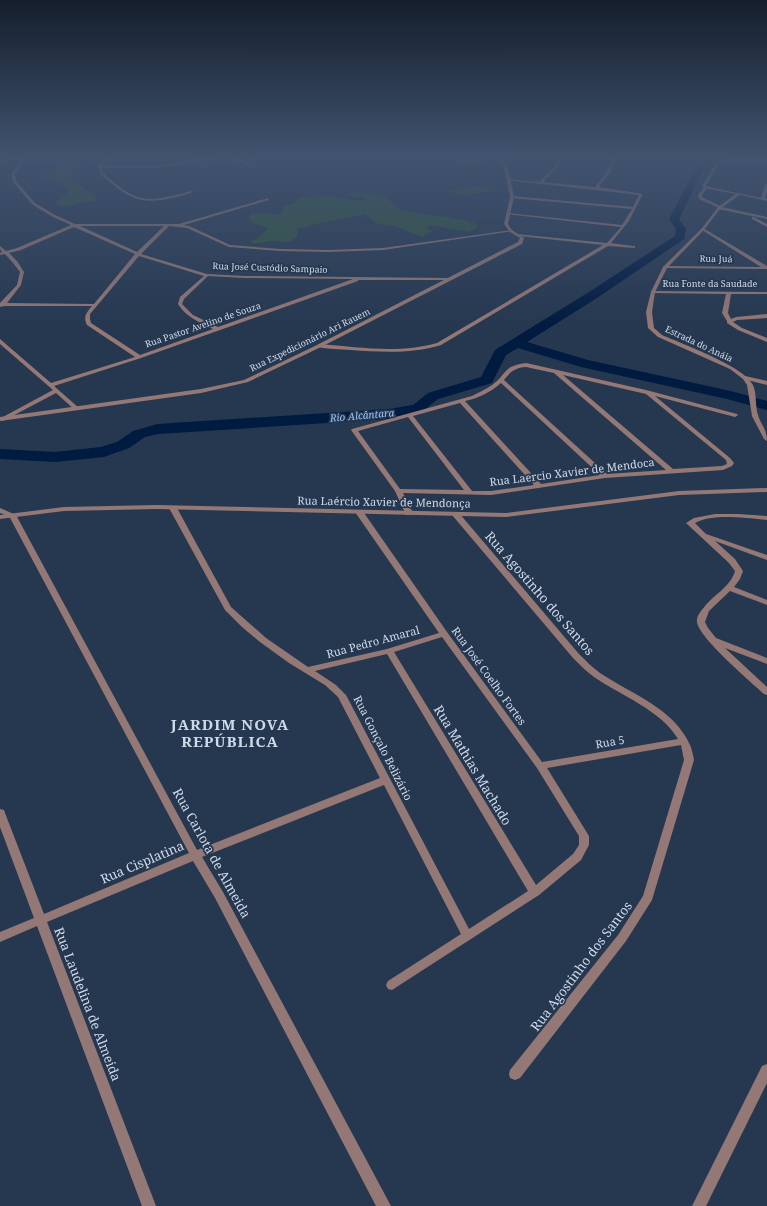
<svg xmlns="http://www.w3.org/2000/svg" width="767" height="1206" viewBox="0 0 767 1206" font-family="'Noto Serif',serif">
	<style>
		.green { fill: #30543b }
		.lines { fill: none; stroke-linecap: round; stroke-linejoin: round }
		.river { fill: #001b40; fill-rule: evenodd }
		.minor { fill: #947875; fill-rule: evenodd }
		.tertiary { fill: #947875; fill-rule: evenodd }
		.trunk { fill: #f4cac4; fill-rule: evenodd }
		.labels { text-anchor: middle; stroke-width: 3.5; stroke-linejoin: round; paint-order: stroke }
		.far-street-label { font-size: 9px; fill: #cfdae9; stroke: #263850 }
		.far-water-label { font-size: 10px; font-style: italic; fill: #99c4f8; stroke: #263850 }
		.street-label { font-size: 11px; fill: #cfdae9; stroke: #263850 }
		.near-street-label { font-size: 13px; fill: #cfdae9; stroke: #263850 }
		.district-label { font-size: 15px; font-weight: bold; letter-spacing: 1px; fill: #cfdae9; stroke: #263850 }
	</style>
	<rect width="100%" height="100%" fill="#263850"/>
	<g class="green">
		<path d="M69,158h16c-8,7 -15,12 -12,23l24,16 -3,4 -16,2 -13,4 -10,-3 13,-12 -3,-6 -21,-9z"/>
		<polygon points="435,158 482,158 481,166 477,167"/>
		<polygon points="478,185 493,190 464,196 449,191"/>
		<path d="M356,192c10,1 21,0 30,6 7,4 7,9 17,12 25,7 50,5 74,14l1,3 -9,5 -39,-7 -5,3 8,3 -11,6 -28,-11 -18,-3 -11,-9 -49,10 -19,5v8l-8,5 -18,-1 -17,3 -4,-3 8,-3 10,-10 -16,-5 -3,-4 1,-5c10,-3 20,1 32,0l1,-7 13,-5 3,-5 33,-1 23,4h10l-1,-2 -17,-3z"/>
	</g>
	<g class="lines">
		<polygon class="river" points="701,158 709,158 679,219 686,229 684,239 597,298 527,342 588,360 731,391 767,401 767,410 727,399 581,367 518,348 506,355 492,383 438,399 423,411 389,419 158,434 145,437 129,448 104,457 55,462 0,459 0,449 55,452 101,447 117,442 133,431 157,424 389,409 413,405 428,393 481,377 495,350 589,292 675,236 676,229 669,219"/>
		<g class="minor">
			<path d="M22,158h4l-11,16 1,7 19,22 20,12 20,9h104l89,-26 1,2 -85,25 5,1 41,19 51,4 47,1 55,-2 128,-18 2,1 -130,19 -55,2 -47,-1 -52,-4 -42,-19 -18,-2 -28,28 66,20 37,2 205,2 2,1 -2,1h-91v1l-217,77 -87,28 25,22v2h-4l-19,-17 -53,28 -2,-1v-2l52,-28 -53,-46v-5l51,44 84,-26 -48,-32c-4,-8 -1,-12 5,-19h-88l-4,1v-4l17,-18 3,-13 -7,-9 -8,-9 -5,1v-2l2,-1 -2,-3v-3l6,5 11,-3 54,-23 -18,-8 -20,-12 -20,-23 -2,-8zM80,226h84l-27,26zM74,227l61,27 -41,50 -87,-1 14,-18 3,-13 -7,-11 -8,-8 12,-3zM139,256l65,20 -24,21 -2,7c8,13 21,18 35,25l-73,26 -49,-32 -1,-4v-5zM208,276l36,2 109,1 -135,48 -25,-12 -11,-11 2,-5z"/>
			<path d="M110,158h5l-11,5 -2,3h54l56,-8h9l-65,10h-54l1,5c9,7 19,17 30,22 18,9 40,0 58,-4l2,1c-6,3 -14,4 -21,6 -26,6 -40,3 -61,-15 -6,-5 -11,-7 -13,-16l4,-6z"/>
			<polygon points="232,158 237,158 255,167 252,168"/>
			<path d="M559,158h4l-5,9 -15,15 52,5 13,-17 4,-12h4l-4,12 -13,17 44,7 -14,27 -18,22 22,3h2v2l-27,-2 -167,99c-29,9 -60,7 -90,5 -11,-1 -23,-1 -34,-3l-1,-1 3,-2c39,3 80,10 118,-1l166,-98 -84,-9h-2v-2l90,9 14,-16 -115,-13 2,-1 114,12 10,-16 -121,-11 1,-2 121,11 6,-12 -133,-15 2,-1 31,3 16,-16z"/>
			<polygon points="754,158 767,164 767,166 754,160"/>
			<polygon points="767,184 767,192 765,198 767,199 767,201 737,194 739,193 761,198 765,185"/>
			<polygon points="705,186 708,187 702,195 702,197 722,207 767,217 767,219 718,209 717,207 699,199 698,195"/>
			<polygon points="752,217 754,217 767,224 767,227 752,219"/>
			<polygon points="703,228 767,266 767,269 663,268 663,267 665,266 761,267 702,230 701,229"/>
			<polygon points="651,291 767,292 767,294 731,294 728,313 731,319 736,317 767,314 767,318 737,320 733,322 742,328 767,338 767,342 738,330 727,323 727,321 722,313 726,294 653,293 651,293"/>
			<path d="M526,363l120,27 91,24 1,1 -3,2 -80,-21 75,62 4,5 -2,3 -9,4 -118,8 -114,17 -88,-2 10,20 -1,2h-6l-11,-24 -44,-61 1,-1 120,-33c6,-3 12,-6 17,-9 18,-11 12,-21 37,-24zM526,367l28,6 112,97 -59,4 -103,-94c7,-9 11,-12 22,-13zM563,375l83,19 80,66 1,4 -5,2 -49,3zM501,383l99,92 -59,9 -76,-83c14,-3 26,-9 36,-18zM460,403l74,82 -43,6h-19l-59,-75zM408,417l56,73 -64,-1 -42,-58z"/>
			<polygon points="745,376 767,381 767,385 743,379 743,377"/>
			<path d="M173,506l4,2 54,99 35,31 42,29 79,-18 52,-16 -84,-121 4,-2h3l85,122 95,130 136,-23c-17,-29 -58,-44 -84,-62 -8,-6 -14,-12 -21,-19l-121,-143 4,-2h3l120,141c7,7 13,13 21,19 31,21 74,35 90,72 2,4 3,10 4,15l-42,140 -26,41 -106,137 -5,2 -5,-2 -1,-4 1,-4 108,-135 25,-39 41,-136 -3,-15 -134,23 42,68v9l-8,15 -42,35 -147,95 -4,-1 -2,-4 2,-4 73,-47 -77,-149 -182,72 21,35 168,314h-15l-161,-308 -22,-37 -146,61 109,284h-14l-105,-280 -37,16v-10l34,-14 -34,-91v-18l4,1 1,3 39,101 145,-61 -180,-337 -9,-3v-5l16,7 181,335 183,-72 -42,-81 -13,-12 -36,-22 -29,-21 -18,-15 -17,-17 -56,-102zM442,637l95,131 42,68v9l-6,9 -37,31 -142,-233zM387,654l141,237 -59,38 -123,-234 -10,-10 -21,-14z"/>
			<path d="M715,514h23l29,2v4c-20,-2 -55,-7 -72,3l11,11 61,21v5l-52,-19 20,18 8,12 -3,8 -6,8 33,13v5l-37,-14 -21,20 -4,11 3,6 8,10 51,20v6l-42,-16 42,39v8l-3,-1c-14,-13 -65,-56 -67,-72 -1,-6 5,-12 8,-16 10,-12 26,-20 30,-35l-6,-8 -43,-40 8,-5z"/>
			<polygon points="767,1064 767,1083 706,1206 692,1206 762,1066"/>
		</g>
		<g class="tertiary">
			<polygon points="13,158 19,158 0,163 0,161"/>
			<polygon points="502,158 506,158 514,197 508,224 512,230 524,238 522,244 321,347 248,382 201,393 0,421 0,417 201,389 244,380 317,345 518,242 520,238 510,232 504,224 510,197"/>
			<path d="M767,159v2l-47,1 -14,24 35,8 -21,15 -16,21 -37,38 -12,24 -3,20 2,16 8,7c20,9 82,31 91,50 4,9 2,21 5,30 3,10 9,14 9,26l-3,-2 -12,-23 -5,-31 -4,-6 -13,-10 -72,-32 -10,-9 -2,-16 5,-20 12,-25 39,-39 16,-21 18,-13 -28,-5 -6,-3 16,-26z"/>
			<polygon points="767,488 767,492 679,495 506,517 157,509 64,511 0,519 0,515 64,507 157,505 506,513 679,491"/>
		</g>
		<polygon class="trunk" points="727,158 767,158 767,160 729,159"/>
	</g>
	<linearGradient id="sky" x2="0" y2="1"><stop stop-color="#151f2c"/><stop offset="0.48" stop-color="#41536f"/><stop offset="1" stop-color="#41536f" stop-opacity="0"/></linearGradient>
	<rect width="767" height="327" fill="url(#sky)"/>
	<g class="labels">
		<g class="far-street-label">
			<text transform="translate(716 259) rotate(1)" y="3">Rua Juá</text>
			<text transform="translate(270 268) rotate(2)" y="3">Rua José Custódio Sampaio</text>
			<text x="710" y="287">Rua Fonte da Saudade</text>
			<text transform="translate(203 325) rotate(-19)" y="3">Rua Pastor Avelino de Souza</text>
			<text transform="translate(310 340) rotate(-26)" y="3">Rua Expedicionário Ari Rauem</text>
			<text transform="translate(699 344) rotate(25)" y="3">Estrada do Anáia</text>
		</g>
		<g class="far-water-label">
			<text transform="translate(362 415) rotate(-5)" y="4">Rio Alcântara</text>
		</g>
		<g class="street-label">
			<text transform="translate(572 472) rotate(-7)" y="4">Rua Laercio Xavier de Mendoca</text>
			<text transform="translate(384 502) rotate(1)" y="4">Rua Laércio Xavier de Mendonça</text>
			<text transform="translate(373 642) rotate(-15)" y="4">Rua Pedro Amaral</text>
			<text transform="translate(489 676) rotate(54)" y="4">Rua José Coelho Fortes</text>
			<text transform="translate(610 742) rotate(-10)" y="4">Rua 5</text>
			<text transform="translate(383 748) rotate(63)" y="4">Rua Gonçalo Belizário</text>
		</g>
		<g class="near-street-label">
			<text transform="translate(540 593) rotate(49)" y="5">Rua Agostinho dos Santos</text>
			<text transform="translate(473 765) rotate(59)" y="5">Rua Mathias Machado</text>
			<text transform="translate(212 853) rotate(61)" y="5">Rua Carlota de Almeida</text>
			<text transform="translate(142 862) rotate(-23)" y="5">Rua Cisplatina</text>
			<text transform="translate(581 966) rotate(-53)" y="5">Rua Agostinho dos Santos</text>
			<text transform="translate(88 1004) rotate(69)" y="5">Rua Laudelina de Almeida</text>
		</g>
		<g class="district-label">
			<text x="230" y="730">JARDIM NOVA<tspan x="230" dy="17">REPÚBLICA</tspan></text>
		</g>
	</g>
</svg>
